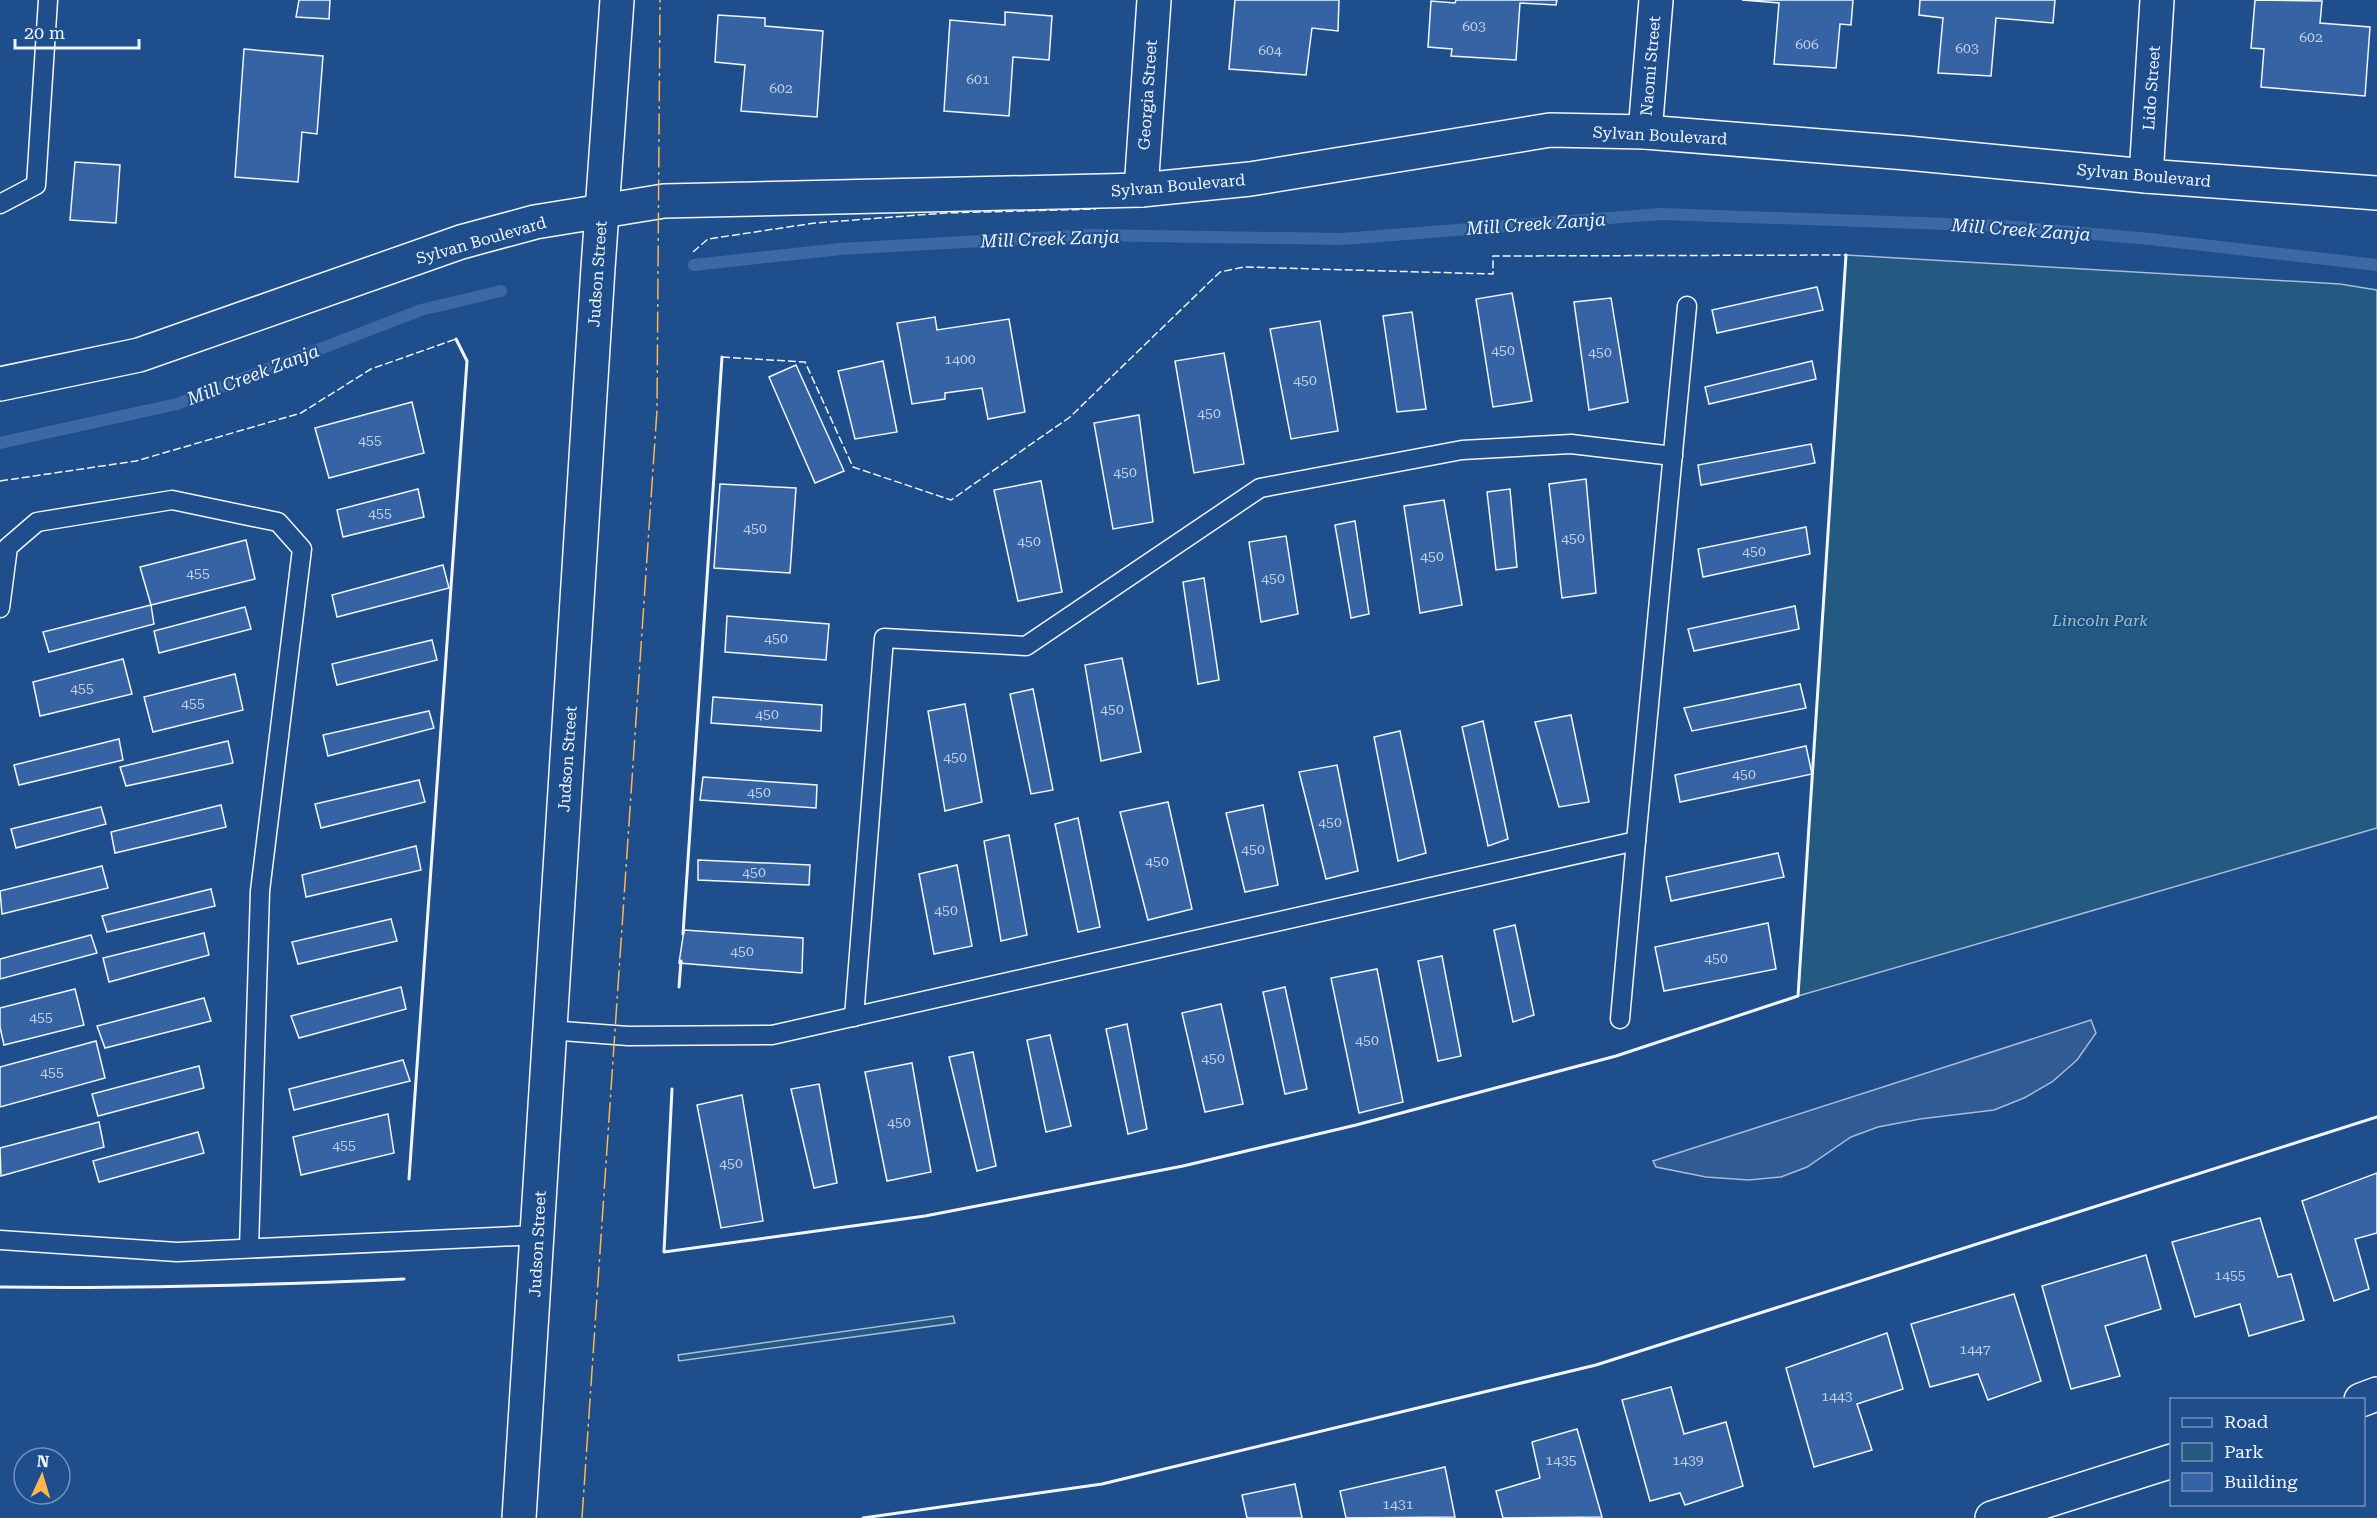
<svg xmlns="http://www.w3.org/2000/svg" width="2377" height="1518" viewBox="0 0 2377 1518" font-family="'Roboto Serif',serif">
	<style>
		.green { fill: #245a82; stroke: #a8bbd7; stroke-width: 1.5 }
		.parking { fill: #305b95; stroke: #a8bbd7; stroke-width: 1.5 }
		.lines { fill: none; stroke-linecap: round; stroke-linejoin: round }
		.stream { stroke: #3b69a3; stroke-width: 12 }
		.building { fill: #3563a3; stroke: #f2f6ff; stroke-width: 1.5 }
		.lane-casing { stroke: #f2f6ff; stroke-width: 21 }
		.street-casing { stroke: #f2f6ff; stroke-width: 36 }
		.secondary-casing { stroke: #f2f6ff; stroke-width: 36 }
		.lane { stroke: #1f4e8c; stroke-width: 18 }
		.street { stroke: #1f4e8c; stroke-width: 33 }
		.secondary { stroke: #1f4e8c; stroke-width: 33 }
		.fence { stroke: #f2f6ff; stroke-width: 1.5; stroke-dasharray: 8 3; stroke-linecap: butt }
		.wall { stroke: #f2f6ff; stroke-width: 3 }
		.power { stroke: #ffb74d; stroke-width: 1.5; stroke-dasharray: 21 4.5 3 4.5; stroke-linecap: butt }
		.labels { text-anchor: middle; stroke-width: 4.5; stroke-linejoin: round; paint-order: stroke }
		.number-label { font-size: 14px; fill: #c3d1e8 }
		.street-label { font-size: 16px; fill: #f2f6ff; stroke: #1f4e8c }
		.park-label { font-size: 16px; font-style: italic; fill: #97c8a6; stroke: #1f4e8c }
		.water-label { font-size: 18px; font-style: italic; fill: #f2f6ff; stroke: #1f4e8c }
	</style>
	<rect width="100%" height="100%" fill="#1f4e8c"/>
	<g class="green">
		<polygon points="1846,255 2340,284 2377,290 2377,828 1798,996"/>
		<polygon points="953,1316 955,1323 679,1361 678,1355"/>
	</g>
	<polygon class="parking" points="2091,1020 2096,1033 2077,1060 2052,1082 2024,1098 1994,1110 1920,1119 1878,1127 1851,1137 1807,1167 1781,1177 1749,1180 1706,1177 1656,1167 1653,1161"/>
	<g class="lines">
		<g class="stream">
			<polyline points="694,265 840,249 1088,235 1342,239 1660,214 2004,226 2150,239 2377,265"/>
			<polyline points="0,443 177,404 421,310 501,291"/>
		</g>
	</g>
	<g class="building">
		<polygon points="299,0 330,0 329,19 296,17"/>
		<polygon points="1235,0 1339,0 1338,31 1312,28 1306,75 1229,69"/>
		<polygon points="1456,0 1557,0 1556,5 1520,3 1516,60 1451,56 1452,49 1428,47 1431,1 1455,3"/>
		<polygon points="1742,0 1853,0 1851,25 1840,24 1836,68 1774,64 1779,3"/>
		<polygon points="1920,0 2055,0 2053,23 1996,18 1991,76 1938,73 1943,18 1919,15"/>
		<polygon points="2255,0 2322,1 2320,23 2370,27 2365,96 2261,87 2264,49 2251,48"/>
		<polygon points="1005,12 1052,16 1049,60 1013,57 1009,116 944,111 950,20 1005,25"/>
		<polygon points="718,15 765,18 765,26 823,31 817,117 741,111 745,65 715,62"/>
		<polygon points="244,49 323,56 317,134 302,132 298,182 235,177"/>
		<polygon points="75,162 120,165 116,223 70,220"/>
		<polygon points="1817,287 1823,310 1717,333 1712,310"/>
		<polygon points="1512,293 1532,401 1493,407 1476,299"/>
		<polygon points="1611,298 1628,402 1589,410 1574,302"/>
		<polygon points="1412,312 1426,409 1397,412 1383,316"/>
		<polygon points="935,317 937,330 1009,319 1025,412 988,419 982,388 945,393 945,399 912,404 897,323"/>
		<polygon points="1320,321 1338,431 1291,439 1270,329"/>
		<polygon points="1224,353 1244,464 1194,473 1175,361"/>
		<polygon points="883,361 897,432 855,439 838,371"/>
		<polygon points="1812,361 1816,379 1709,404 1705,387"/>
		<polygon points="796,365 844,471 815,483 769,377"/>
		<polygon points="412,402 424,453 329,478 315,428"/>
		<polygon points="1139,415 1153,522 1113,529 1094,423"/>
		<polygon points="1811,444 1815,463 1701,485 1698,465"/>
		<polygon points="1586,479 1596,593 1562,598 1549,484"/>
		<polygon points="1041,481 1062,592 1018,601 994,490"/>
		<polygon points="720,484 796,488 790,573 714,568"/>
		<polygon points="418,489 424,517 343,537 337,510"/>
		<polygon points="1510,489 1517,567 1496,570 1487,492"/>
		<polygon points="1444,500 1462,605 1420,613 1404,506"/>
		<polygon points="1355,521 1369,614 1351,618 1335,525"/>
		<polygon points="1806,527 1810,554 1703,577 1698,549"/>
		<polygon points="1286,536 1298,614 1261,622 1249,542"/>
		<polygon points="246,540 255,579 151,605 140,567"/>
		<polygon points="443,565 449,588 337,617 332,595"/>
		<polygon points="1204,578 1219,680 1198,684 1183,582"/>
		<polygon points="151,605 154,624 49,652 43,632"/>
		<polygon points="1795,606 1799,629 1694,651 1688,629"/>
		<polygon points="245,607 251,629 159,653 154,631"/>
		<polygon points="727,616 829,624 826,660 725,652"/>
		<polygon points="432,640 437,660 337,685 332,664"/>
		<polygon points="1122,658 1141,752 1101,761 1085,665"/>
		<polygon points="123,659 132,694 40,716 33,682"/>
		<polygon points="235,674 243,710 153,732 144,697"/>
		<polygon points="1800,684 1806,708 1692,731 1684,708"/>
		<polygon points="1033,689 1053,790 1031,794 1010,694"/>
		<polygon points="713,697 822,705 821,731 711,723"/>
		<polygon points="965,704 982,802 945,811 928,711"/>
		<polygon points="429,711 434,728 328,756 323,735"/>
		<polygon points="1571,715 1589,802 1559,807 1535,722"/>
		<polygon points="1483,721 1508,839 1488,846 1462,727"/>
		<polygon points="1400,731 1426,853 1398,861 1374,737"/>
		<polygon points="119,739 123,760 19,785 14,765"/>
		<polygon points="228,741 233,763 126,786 120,767"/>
		<polygon points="1806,746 1812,774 1680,802 1675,775"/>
		<polygon points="1337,765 1358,871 1326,879 1299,772"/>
		<polygon points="703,777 817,785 816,808 700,800"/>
		<polygon points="419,780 425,802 321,828 315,804"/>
		<polygon points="1168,802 1192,909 1148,920 1120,812"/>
		<polygon points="221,805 226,827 115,853 111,832"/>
		<polygon points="1263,805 1278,885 1245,892 1226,813"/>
		<polygon points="101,807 106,824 16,848 11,829"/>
		<polygon points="1078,818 1100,927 1078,932 1055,824"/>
		<polygon points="1009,835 1027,935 1001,941 984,841"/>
		<polygon points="416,846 421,870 306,897 302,875"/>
		<polygon points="1778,853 1784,877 1671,901 1666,877"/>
		<polygon points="698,860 810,865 809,885 698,880"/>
		<polygon points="957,865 972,946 934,954 919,874"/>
		<polygon points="102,866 108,888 2,914 0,891"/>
		<polygon points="211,889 215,906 107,932 102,916"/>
		<polygon points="391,919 397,941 298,964 292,942"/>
		<polygon points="1768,923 1776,969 1664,991 1655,947"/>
		<polygon points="1515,925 1534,1015 1513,1022 1494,930"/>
		<polygon points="684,930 803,938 802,973 679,963"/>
		<polygon points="204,933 209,955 109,982 103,958"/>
		<polygon points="91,935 97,953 0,979 0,959"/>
		<polygon points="1442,956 1461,1056 1438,1061 1418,961"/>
		<polygon points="1377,969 1403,1102 1359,1113 1331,978"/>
		<polygon points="401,987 406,1009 299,1038 291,1016"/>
		<polygon points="1285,987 1307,1089 1285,1094 1263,992"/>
		<polygon points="75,989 84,1025 4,1045 0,1027 0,1008"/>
		<polygon points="204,998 211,1021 105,1048 97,1026"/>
		<polygon points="1221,1004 1243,1104 1205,1112 1182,1013"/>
		<polygon points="1127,1024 1147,1129 1128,1134 1106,1029"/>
		<polygon points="1050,1035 1071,1126 1046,1132 1027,1040"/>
		<polygon points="96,1041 105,1078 0,1107 0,1067"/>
		<polygon points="973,1052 996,1166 977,1171 949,1057"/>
		<polygon points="403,1060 410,1081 294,1110 289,1089"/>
		<polygon points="912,1063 931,1172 887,1181 865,1072"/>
		<polygon points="199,1066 204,1088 98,1116 92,1094"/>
		<polygon points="819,1084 837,1183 814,1188 791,1089"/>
		<polygon points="742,1095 763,1221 721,1228 697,1105"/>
		<polygon points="388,1114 394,1153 301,1175 293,1137"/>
		<polygon points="99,1122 104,1147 1,1176 0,1148"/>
		<polygon points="198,1132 204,1153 99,1182 93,1161"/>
		<polygon points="2377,1173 2377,1233 2355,1239 2369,1289 2334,1301 2302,1201"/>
		<polygon points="2260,1218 2278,1277 2291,1274 2304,1320 2249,1336 2240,1304 2195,1317 2172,1242"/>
		<polygon points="2146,1255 2161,1309 2105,1326 2120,1376 2071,1389 2042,1286"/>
		<polygon points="2014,1294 2041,1381 1988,1400 1978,1374 1930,1387 1911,1324"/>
		<polygon points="1887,1333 1903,1389 1857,1404 1872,1450 1814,1467 1786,1368"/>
		<polygon points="1671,1387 1684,1434 1726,1422 1743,1486 1685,1505 1680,1493 1650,1501 1622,1400"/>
		<polygon points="1577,1429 1602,1517 1503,1518 1496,1491 1540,1478 1532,1442"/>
		<polygon points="1445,1467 1455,1517 1346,1518 1340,1491"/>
		<polygon points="1295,1484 1302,1518 1247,1518 1242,1495"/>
	</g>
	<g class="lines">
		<g class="lane-casing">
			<g id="lane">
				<polyline points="0,204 36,185 48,0"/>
				<polyline points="0,608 8,547 37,522 172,500 278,522 302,549 260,891 249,1248"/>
				<polyline points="854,1017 884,638 1026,646 1260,488 1462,450 1571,444 1673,456"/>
				<polyline points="1620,1019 1636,841"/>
				<polyline points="549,1030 628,1036 772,1035 1636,841 1687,306"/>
				<polyline points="0,1240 177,1252 537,1235"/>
			</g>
		</g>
		<g class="street-casing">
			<g id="street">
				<polyline points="1645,132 1656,0"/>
				<polyline points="2146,176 2157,0"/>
				<polyline points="1141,190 1154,0"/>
				<polyline points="0,384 139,355 461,242 535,222 664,201 1141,190 1250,179 1550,130 1645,132 1907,153 2146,176 2377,193"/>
				<polyline points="2361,1400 2377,1394"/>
				<polyline points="1992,1518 2172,1461"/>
			</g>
		</g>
		<g class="secondary-casing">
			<polyline id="secondary" points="519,1518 598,268 617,0"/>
		</g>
		<use href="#lane" class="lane"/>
		<use href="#street" class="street"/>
		<use href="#secondary" class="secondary"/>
		<g class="fence">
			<polyline points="693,252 708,239 815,223 945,213 1096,209"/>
			<polyline points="722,357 805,362 853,467 951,500 1070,417 1220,272 1244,267 1493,274 1493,256 1846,255"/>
			<polyline points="0,481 136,461 301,413 371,369 456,339"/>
		</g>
		<g class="wall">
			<polyline points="683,934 722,357"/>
			<polyline points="679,987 681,961"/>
			<polyline points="672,1089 664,1252 925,1216 1183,1166 1356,1125 1616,1056 1798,996 1846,255"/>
			<polyline points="409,1179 467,361 456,339"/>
			<path d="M0,1287c135,2 269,-2 404,-8"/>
			<polyline points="863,1518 1102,1484 1596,1365 2377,1117"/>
		</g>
		<polyline class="power" points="582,1518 657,410 660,0"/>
	</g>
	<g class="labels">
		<g class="number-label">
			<text x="1474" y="31">603</text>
			<text x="2311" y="42">602</text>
			<text x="1807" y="49">606</text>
			<text x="1967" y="53">603</text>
			<text x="1270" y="55">604</text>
			<text x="978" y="84">601</text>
			<text x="781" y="93">602</text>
			<text x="1503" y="355">450</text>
			<text x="1600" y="357">450</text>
			<text x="960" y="364">1400</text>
			<text x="1305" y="385">450</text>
			<text x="1209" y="418">450</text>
			<text x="370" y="445">455</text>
			<text x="1125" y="477">450</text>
			<text x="380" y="518">455</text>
			<text x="755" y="533">450</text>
			<text x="1573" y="543">450</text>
			<text x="1029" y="546">450</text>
			<text x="1754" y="556">450</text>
			<text x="1432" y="561">450</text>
			<text x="198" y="578">455</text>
			<text x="1273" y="583">450</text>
			<text x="776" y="643">450</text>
			<text x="82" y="693">455</text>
			<text x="193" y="708">455</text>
			<text x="1112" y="714">450</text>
			<text x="767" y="719">450</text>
			<text x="955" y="762">450</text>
			<text x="1744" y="779">450</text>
			<text x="759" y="797">450</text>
			<text x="1330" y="827">450</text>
			<text x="1253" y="854">450</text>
			<text x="1157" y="866">450</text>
			<text x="754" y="877">450</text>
			<text x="946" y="915">450</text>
			<text x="742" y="956">450</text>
			<text x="1716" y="963">450</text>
			<text x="41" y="1022">455</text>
			<text x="1367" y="1045">450</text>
			<text x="1213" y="1063">450</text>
			<text x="52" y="1077">455</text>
			<text x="899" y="1127">450</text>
			<text x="344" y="1150">455</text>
			<text x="731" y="1168">450</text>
			<text x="2230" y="1280">1455</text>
			<text x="1975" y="1354">1447</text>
			<text x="1837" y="1401">1443</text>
			<text x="1561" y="1465">1435</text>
			<text x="1688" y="1465">1439</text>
			<text x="1398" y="1509">1431</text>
		</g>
		<g class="street-label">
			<text transform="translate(1650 66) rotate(-85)" y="6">Naomi Street</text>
			<text transform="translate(2151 88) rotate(-86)" y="6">Lido Street</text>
			<text transform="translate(1147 95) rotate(-86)" y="6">Georgia Street</text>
			<text transform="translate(1660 135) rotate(3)" y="6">Sylvan Boulevard</text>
			<text transform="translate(2144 175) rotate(5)" y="6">Sylvan Boulevard</text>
			<text transform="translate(1178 185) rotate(-5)" y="6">Sylvan Boulevard</text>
			<text transform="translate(481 240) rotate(-16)" y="6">Sylvan Boulevard</text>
			<text transform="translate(597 274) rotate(-86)" y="6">Judson Street</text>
			<text transform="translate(567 759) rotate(-86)" y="6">Judson Street</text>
			<text transform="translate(537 1244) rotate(-87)" y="6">Judson Street</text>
		</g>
		<g class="park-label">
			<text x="2100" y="626">Lincoln Park</text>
		</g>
		<g class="water-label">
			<text transform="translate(1536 224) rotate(-4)" y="6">Mill Creek Zanja</text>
			<text transform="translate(2021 230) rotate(4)" y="6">Mill Creek Zanja</text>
			<text transform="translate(1050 239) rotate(-2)" y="6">Mill Creek Zanja</text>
			<text transform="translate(253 375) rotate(-21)" y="6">Mill Creek Zanja</text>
		</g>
	</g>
	<rect x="2170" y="1398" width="195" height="108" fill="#1f4e8c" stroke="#7391ba" stroke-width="1.5"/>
	<rect x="2182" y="1418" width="30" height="9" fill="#1f4e8c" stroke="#7391ba" stroke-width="1.5"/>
	<text x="2224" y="1428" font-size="18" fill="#f2f6ff">Road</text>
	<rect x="2182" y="1443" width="30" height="18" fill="#245a82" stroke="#7391ba" stroke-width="1.5"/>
	<text x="2224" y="1458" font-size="18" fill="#f2f6ff">Park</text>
	<rect x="2182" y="1473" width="30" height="18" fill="#3563a3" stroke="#7391ba" stroke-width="1.5"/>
	<text x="2224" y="1488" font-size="18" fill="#f2f6ff">Building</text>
	<g transform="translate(42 1476) rotate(4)"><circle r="28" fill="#1f4e8c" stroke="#7391ba" stroke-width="1.5"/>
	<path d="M0-4.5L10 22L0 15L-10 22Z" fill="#ffb74d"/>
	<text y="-9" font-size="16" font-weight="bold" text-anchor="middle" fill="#f2f6ff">N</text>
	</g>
	<path d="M15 39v9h124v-9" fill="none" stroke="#f2f6ff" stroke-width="3"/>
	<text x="24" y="39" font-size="18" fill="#f2f6ff" stroke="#1f4e8c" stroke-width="4.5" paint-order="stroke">20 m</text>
</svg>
